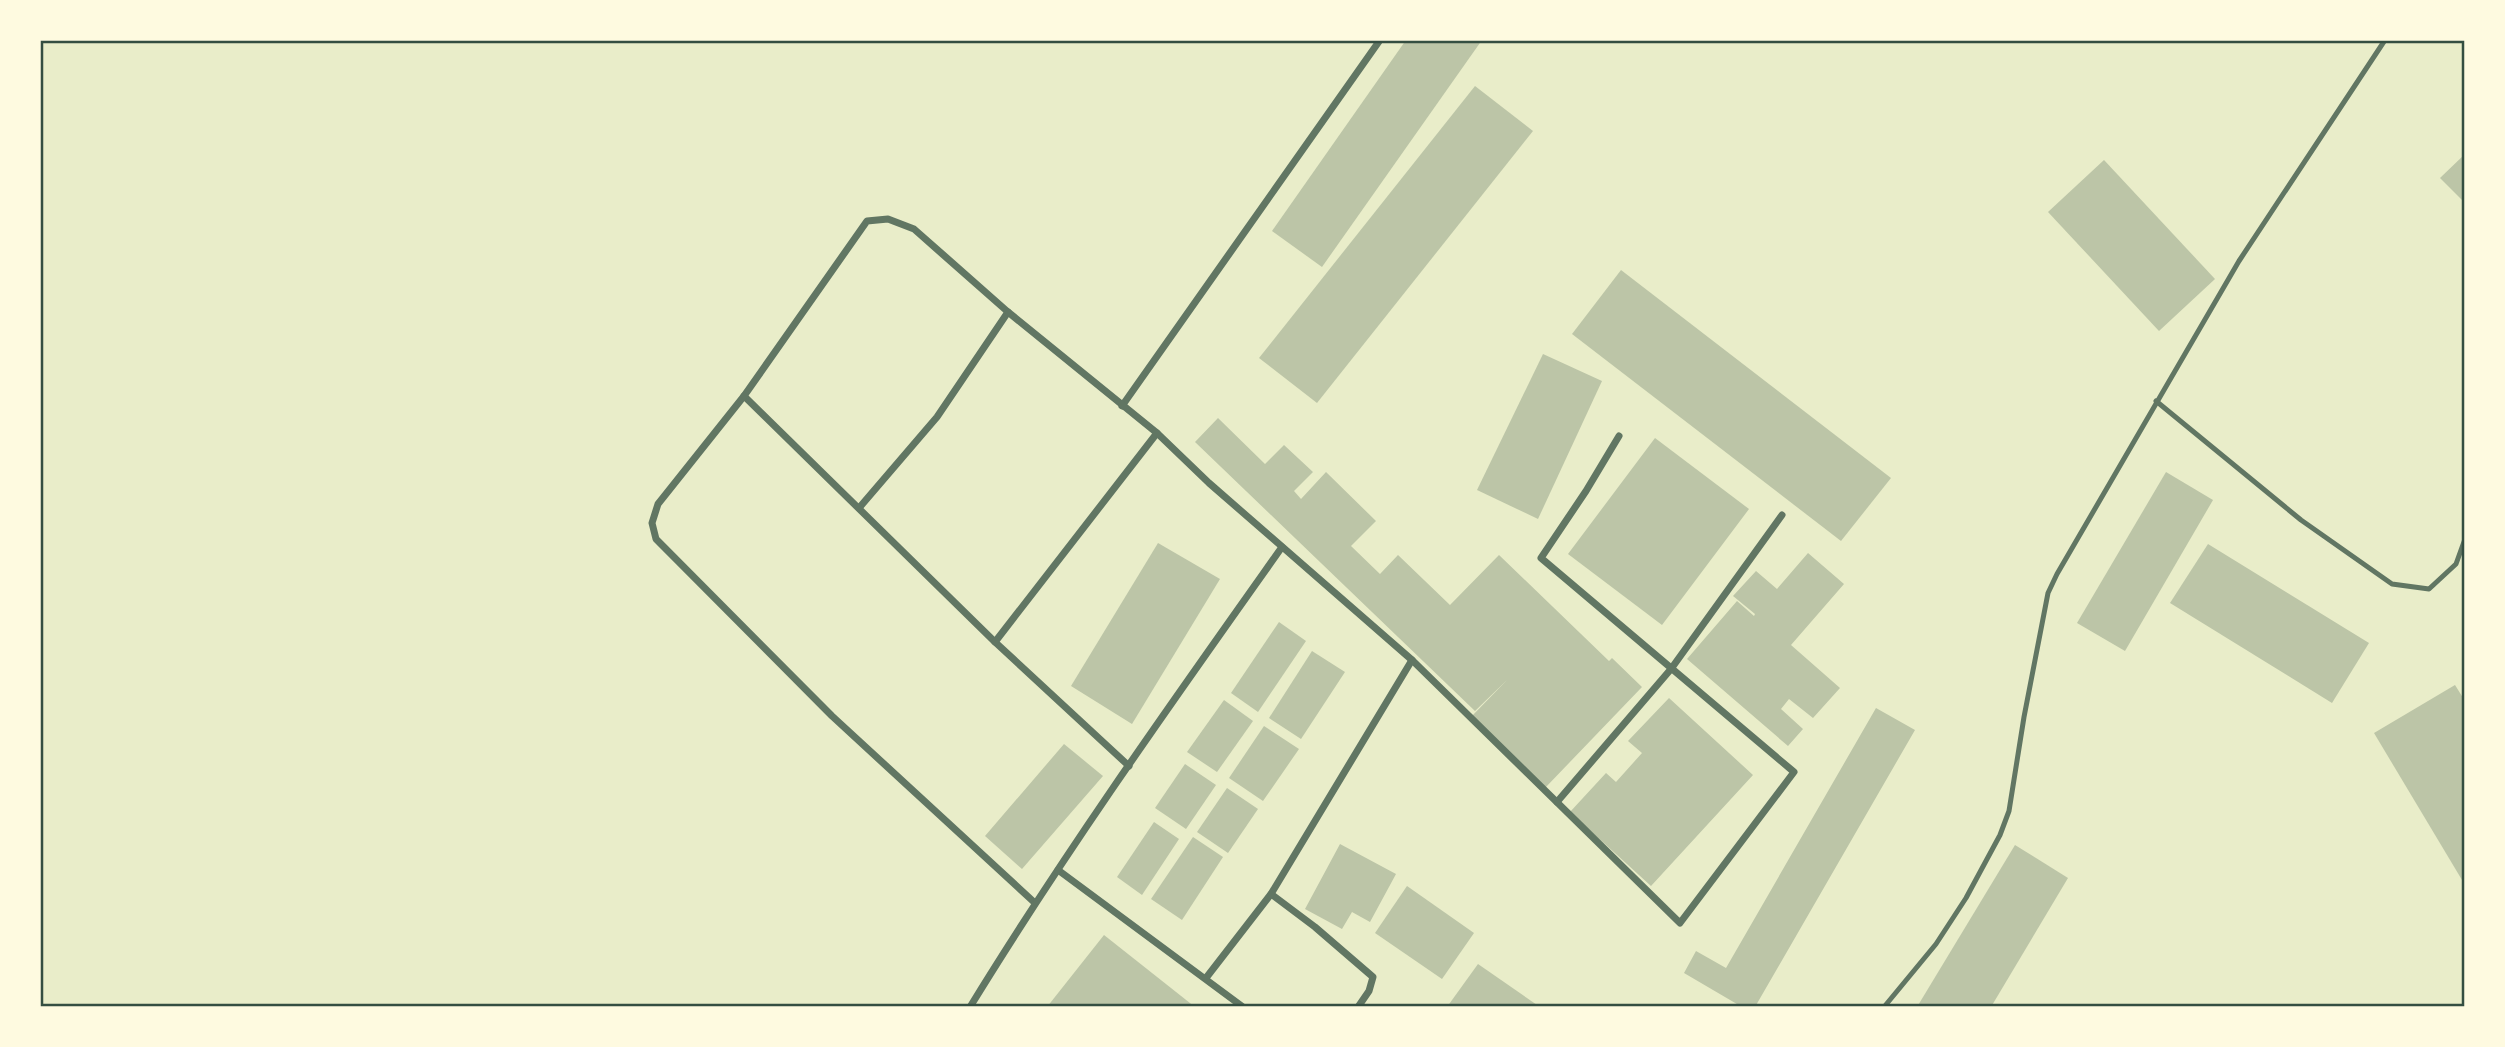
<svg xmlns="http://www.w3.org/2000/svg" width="2505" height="1047" viewBox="0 0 2505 1047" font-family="'IBM Plex Serif',serif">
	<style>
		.building { fill: #bcc5a7 }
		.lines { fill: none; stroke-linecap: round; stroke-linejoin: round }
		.service { stroke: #617663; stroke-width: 5 }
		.minor { stroke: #617663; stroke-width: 7 }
		.neatline { fill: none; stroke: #344e41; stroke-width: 2.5 }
	</style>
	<rect width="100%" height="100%" fill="#e9edc9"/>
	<g class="building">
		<polygon points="1406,40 1482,40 1322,267 1272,231"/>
		<polygon points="1475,86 1533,131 1317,403 1259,358"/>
		<polygon points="2465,154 2465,203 2440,178"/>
		<polygon points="2104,160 2215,279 2159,331 2048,212"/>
		<polygon points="1621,270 1891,478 1841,541 1572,334"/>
		<polygon points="1543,354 1602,381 1538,519 1477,490"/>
		<polygon points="1218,418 1265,464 1284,445 1313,472 1294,491 1301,499 1326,472 1376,521 1351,546 1380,574 1398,555 1450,605 1499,555 1609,661 1612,658 1642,687 1545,788 1471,717 1507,680 1475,711 1195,442"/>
		<polygon points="1655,438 1749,509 1662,625 1568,554"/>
		<polygon points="2166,472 2213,500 2125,651 2077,623"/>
		<polygon points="1158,543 1220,579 1132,724 1071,686"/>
		<polygon points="2208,544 2369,643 2332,703 2170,603"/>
		<polygon points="1808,553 1844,584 1791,645 1840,688 1813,718 1789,699 1781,709 1803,729 1788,746 1687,659 1737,601 1754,616 1755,614 1733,596 1756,571 1777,589"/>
		<polygon points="1279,622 1306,641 1258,712 1231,693"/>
		<polygon points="1312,651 1345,672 1301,739 1269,718"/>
		<polygon points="2455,685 2465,701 2465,885 2374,733"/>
		<polygon points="1669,698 1753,775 1651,886 1570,812 1606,773 1616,782 1642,753 1628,741"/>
		<polygon points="1224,700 1253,721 1217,772 1187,752"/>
		<polygon points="1876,708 1915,730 1755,1007 1742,1007 1684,973 1696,951 1726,968"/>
		<polygon points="1264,726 1299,749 1263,801 1229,778"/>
		<polygon points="1064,744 1103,776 1022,869 985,836"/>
		<polygon points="1185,764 1216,785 1186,829 1155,808"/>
		<polygon points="1227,788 1258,809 1228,853 1197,832"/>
		<polygon points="1154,822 1179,839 1142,895 1117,877"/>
		<polygon points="1193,837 1223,857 1182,920 1151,899"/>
		<polygon points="1340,844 1396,874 1370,922 1352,912 1342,929 1305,909"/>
		<polygon points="2015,845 2068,878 1991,1007 1917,1007"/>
		<polygon points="1407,886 1474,933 1442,979 1375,933"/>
		<polygon points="1104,935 1195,1007 1047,1007"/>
		<polygon points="1478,964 1540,1007 1447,1007"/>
	</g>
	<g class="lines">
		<g class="service">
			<polyline points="2156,401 2301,520 2392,584 2429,589 2456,564 2465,539"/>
			<polyline points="1884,1007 1936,944 1966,898 2000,835 2009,811 2024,717 2048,593 2057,574 2239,261 2385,40"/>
		</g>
		<g class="minor">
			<polyline points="744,396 995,642 1129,766"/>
			<polyline points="1122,406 1380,40"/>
			<polyline points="859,508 937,417 1008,312"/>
			<polyline points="995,642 1157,433"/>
			<polyline points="1557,802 1671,669 1782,515"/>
			<polyline points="1058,870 1243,1007"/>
			<polyline points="1271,894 1315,927 1373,977 1369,991 1358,1007"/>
			<polyline points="1035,903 832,716 656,539 652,523 658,504 744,396 867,221 888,219 914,229 1008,312 1157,433 1209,483 1412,660 1680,923 1794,772 1541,558 1586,491 1619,436"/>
			<polyline points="1206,978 1271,894 1412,660"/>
			<path d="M970,1007c97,-158 205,-309 312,-460"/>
		</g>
	</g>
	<rect width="2505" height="1047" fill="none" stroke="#fefae0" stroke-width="84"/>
	<rect x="42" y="42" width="2421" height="963" class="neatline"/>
</svg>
